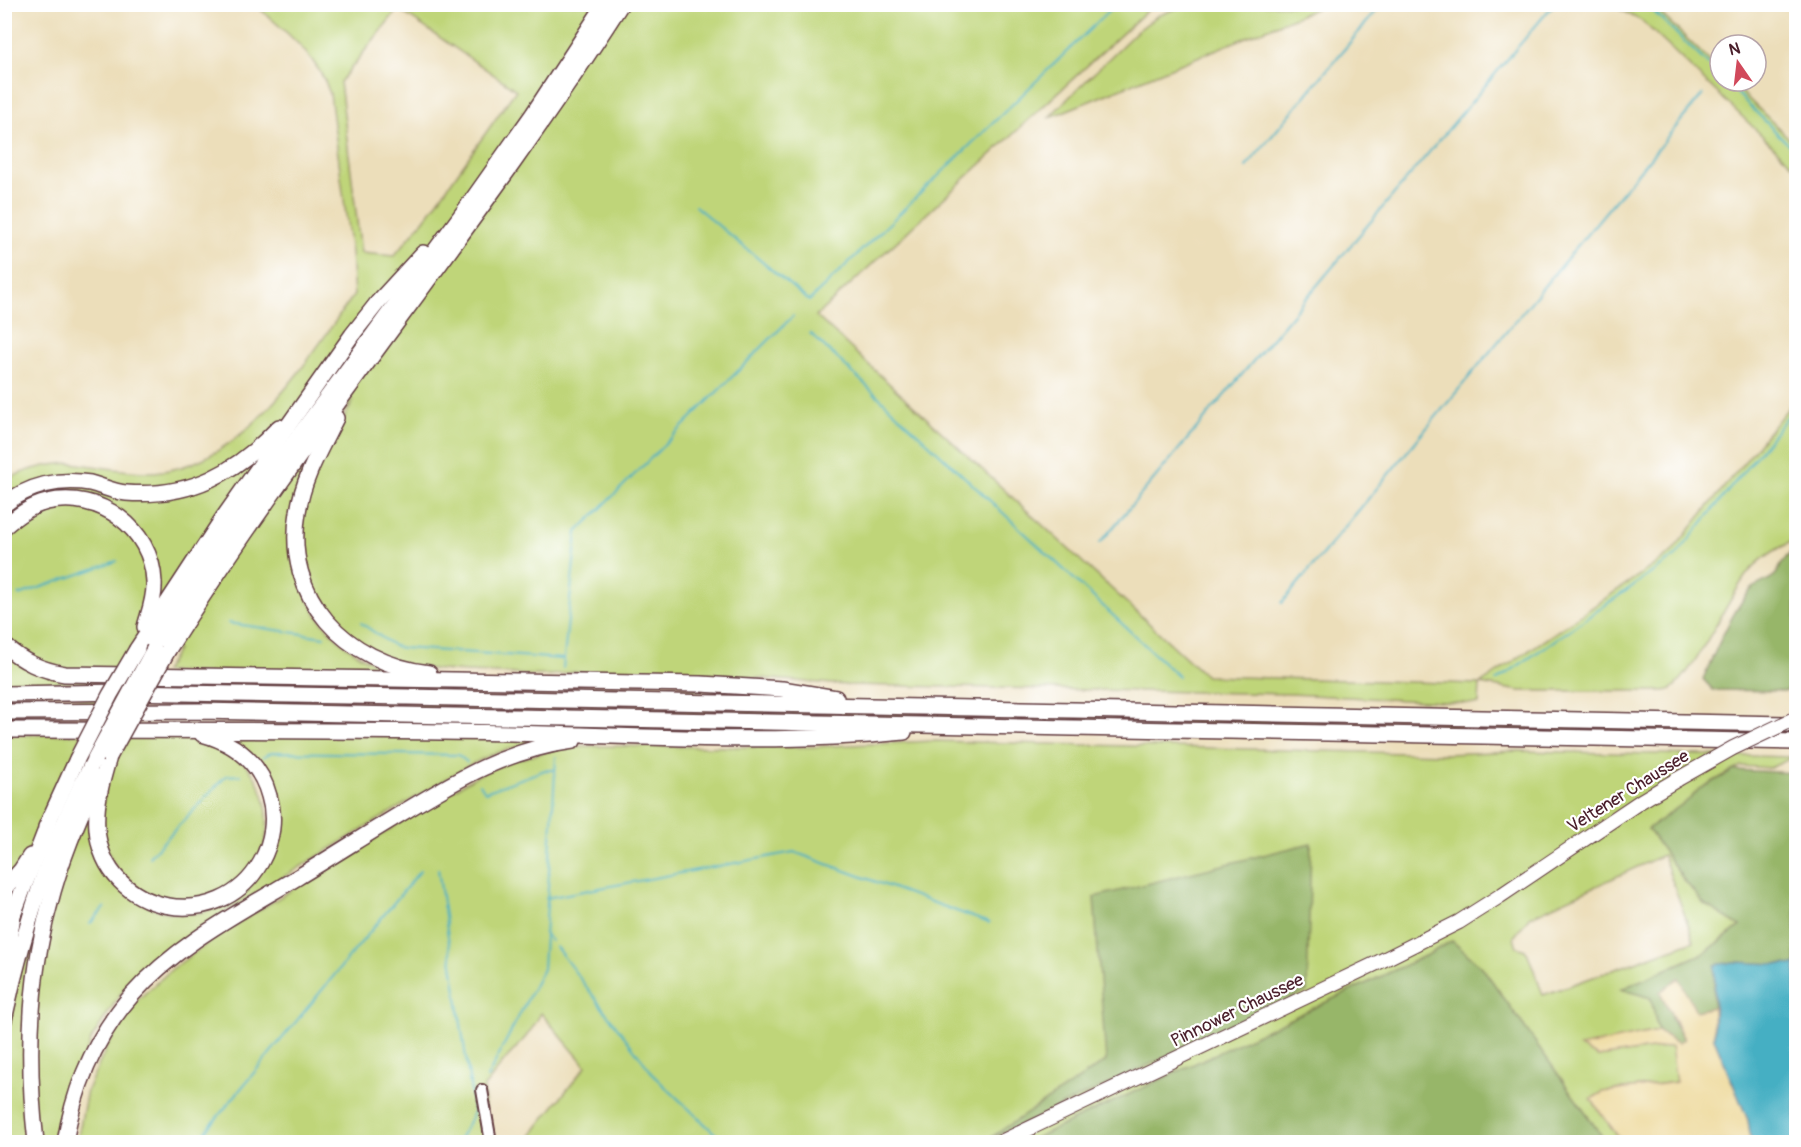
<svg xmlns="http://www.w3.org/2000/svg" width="1801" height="1147" viewBox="0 0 1801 1147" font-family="Pangolin,sans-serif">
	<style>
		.green { fill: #bfd579; stroke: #847a52; stroke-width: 1.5; fill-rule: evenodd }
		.forest { fill: #97b669; stroke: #706a4a; stroke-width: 1.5 }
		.sand { fill: #eeda9e; stroke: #9c7c64; stroke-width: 1.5 }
		.water { fill: #44afc3; stroke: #476777; stroke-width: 1.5 }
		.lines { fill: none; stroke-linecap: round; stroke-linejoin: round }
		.stream { stroke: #44afc3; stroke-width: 2 }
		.minor-casing { stroke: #623c40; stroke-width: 14 }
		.major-casing { stroke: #623c40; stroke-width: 16 }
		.highway-casing { stroke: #623c40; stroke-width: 18 }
		.minor { stroke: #fff; stroke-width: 10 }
		.major { stroke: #fff; stroke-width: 14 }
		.highway { stroke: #fff; stroke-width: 15 }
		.major-bridge-casing { stroke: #623c40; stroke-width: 16; stroke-linecap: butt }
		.highway-bridge-casing { stroke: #623c40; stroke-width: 18; stroke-linecap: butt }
		.major-bridge { stroke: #fff; stroke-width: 14 }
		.highway-bridge { stroke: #fff; stroke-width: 15 }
		.labels { text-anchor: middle; stroke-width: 4.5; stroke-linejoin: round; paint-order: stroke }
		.street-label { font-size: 18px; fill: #4a1f2b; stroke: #fff }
	</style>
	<rect width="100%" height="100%" fill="#fff"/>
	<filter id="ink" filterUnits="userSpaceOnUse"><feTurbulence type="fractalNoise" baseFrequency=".0167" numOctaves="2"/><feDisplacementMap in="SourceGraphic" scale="12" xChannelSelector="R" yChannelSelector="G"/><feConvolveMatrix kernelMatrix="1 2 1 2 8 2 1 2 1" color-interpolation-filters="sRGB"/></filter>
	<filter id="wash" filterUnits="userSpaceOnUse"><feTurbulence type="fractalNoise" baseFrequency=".008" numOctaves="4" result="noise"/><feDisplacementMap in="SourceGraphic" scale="24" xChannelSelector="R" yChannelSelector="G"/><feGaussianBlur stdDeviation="1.35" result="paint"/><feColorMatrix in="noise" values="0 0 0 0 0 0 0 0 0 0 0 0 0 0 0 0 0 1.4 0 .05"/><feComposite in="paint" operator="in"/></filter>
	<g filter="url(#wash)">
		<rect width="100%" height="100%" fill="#ecdeba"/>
		<g class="green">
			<path d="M254,4l899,1 -337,311 390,360 274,8 190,-130 126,-156v142c-19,8 -36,18 -49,34 -18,23 -57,107 -78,116 -3,1 -9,1 -14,1h-135l-40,-7 -1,20 -188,-10 -445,-9 -126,-10 -147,-3c-25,6 -52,2 -77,1 -33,-1 -68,-2 -99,-11 -63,-18 -101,-79 -95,-143 3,-28 15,-57 29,-81 7,-13 17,-25 23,-38 -11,14 -25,27 -35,42 -44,69 -34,165 37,211 18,12 39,18 59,24l-251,-5 13,-22 -47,-1 -17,29 613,11 10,1v2l-569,-11 -162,2 -1,-202c20,-11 45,-17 67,-18 27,3 56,10 83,9 92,-6 151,-110 200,-177l-3,-42 -21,-159c-11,-37 -47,-65 -76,-90zM398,9l118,81 -88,125 -34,41 -33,-3 -21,-171z"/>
			<polygon points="1185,5 1325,5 1048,118 1136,32 1157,16"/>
			<polygon points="1611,5 1652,5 1720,71 1720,81 1730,81 1796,145 1796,168 1642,21"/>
			<polygon points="165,699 1796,730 1796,735 164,704 5,706 4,700"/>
			<path d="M212,732l335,6 -54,16 -27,13 -257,155 -50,33 -38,38 -29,45 -20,49 -15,55h-52v-249l17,-14 10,-35 -16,25 -11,12v-146l78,-1 -8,17 49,-4 7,-14c30,1 63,0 90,13 42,19 60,77 35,117 -28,43 -90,53 -128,18 -26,-24 -30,-56 -23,-89 -4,5 -11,13 -13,19 -5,14 2,36 8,49 9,21 26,37 48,46 107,46 194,-121 64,-174z"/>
			<path d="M932,741l513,13 73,-3 276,6 -24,11 -29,-2 -42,23 -8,9 -43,31 36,51 20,24 36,22 -34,26 -84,37 29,9 7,33 -77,16 17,10 74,-11 4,36 -73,10 -12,7 31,43h-16l-124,-175 -30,-26 -25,14 -400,187h-500l11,-16 48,-60 -45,-53c-12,23 -19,28 -36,47 -7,9 -13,18 -21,27l2,55h-409l10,-52 21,-45 25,-41 39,-35 50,-36 254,-157 36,-15 55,-15 243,1zM1663,855l31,86 -151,54 -15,-41 -3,-4 -8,-3 -3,-10 15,-20zM1307,991l-321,150 120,-80z"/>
		</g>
		<g class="forest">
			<path d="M1796,550v137l-12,4 -71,-1 -10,-11c11,-25 28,-66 46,-87 7,-9 22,-11 27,-18 6,-9 9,-20 20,-24z"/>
			<polygon points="1735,770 1796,773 1796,965 1734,962 1715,965 1713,1007 1696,1011 1679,979 1671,1018 1684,1039 1678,1043 1658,1031 1651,998 1621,989 1706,952 1740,926 1704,904 1684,880 1648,829 1691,798 1699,789"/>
			<polygon points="1311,843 1307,991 984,1142 1106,1061 1094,897"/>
			<polygon points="1452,941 1482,967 1606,1142 1027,1142 1427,955"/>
		</g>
		<polygon class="sand" points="1679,978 1696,1011 1713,1007 1714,1038 1748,1120 1751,1140 1749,1142 1622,1142 1591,1099 1603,1092 1676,1082 1671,1046 1598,1057 1580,1047 1658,1031 1678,1043 1684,1039 1660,992"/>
		<polygon class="water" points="1734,962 1796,965 1796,1142 1749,1142 1751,1140 1748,1120 1714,1038 1715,965"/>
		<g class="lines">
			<g class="stream">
				<polyline points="1646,4 1720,76"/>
				<polyline points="1725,81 1796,152"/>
				<polyline points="1246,167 1382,4"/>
				<polyline points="695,206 809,301 1116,4"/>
				<polyline points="810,333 1178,676"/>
				<polyline points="1100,543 1554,4"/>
				<polyline points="19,595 117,561"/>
				<polyline points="1282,603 1703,94"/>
				<polyline points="228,623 324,637"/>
				<polyline points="361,623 394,646 402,648 563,659"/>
				<polyline points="563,668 577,532 793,316"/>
				<polyline points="1496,681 1676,556 1796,406"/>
				<polyline points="263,757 272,752 458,755 467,762"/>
				<polyline points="480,784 485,792 545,770 555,770"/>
				<polyline points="149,857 226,776 241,775"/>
				<polyline points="438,869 474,1112 458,1142"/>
				<polyline points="546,898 794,852 989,923"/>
				<polyline points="90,924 105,907"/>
				<polyline points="545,933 551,941"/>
				<polyline points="556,947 656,1078 724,1142"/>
				<polyline points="487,1078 543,969 556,757"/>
				<polyline points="197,1142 420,871"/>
			</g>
		</g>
	</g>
	<g filter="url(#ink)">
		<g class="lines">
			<g class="minor-casing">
				<polyline id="minor" points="482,1090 491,1142"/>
			</g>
			<g class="major-casing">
				<polyline id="major" points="1001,1142 1379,962 1459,922 1500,896 1641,801 1678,779"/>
			</g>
			<g class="highway-casing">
				<g id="highway">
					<path d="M336,418c-15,30 -33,60 -38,94 -15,86 48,151 131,161"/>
					<path d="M4,505c24,-20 56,-27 86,-22 12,3 24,9 36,10 64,5 110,-20 153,-66"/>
					<path d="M4,527c13,-11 26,-21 43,-25 52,-12 105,26 107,80 1,16 -5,30 -9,45"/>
					<path d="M4,645c19,17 37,25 61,29l636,10 81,5 54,9"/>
					<polyline points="137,649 223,518 352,335 378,302 423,253"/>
					<polyline points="154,649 203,570 239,517 465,210 533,114 605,4"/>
					<path d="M168,650c140,-223 311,-424 453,-646"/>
					<polyline points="4,694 126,692 408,697 1789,724"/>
					<polyline points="4,712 199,711 1796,742"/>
					<path d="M4,730c169,0 338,0 507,3 131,3 263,12 393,-1"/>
					<path d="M109,757c-7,23 -14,48 -12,72 7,86 123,107 164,33 11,-20 15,-44 8,-66 -9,-34 -34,-53 -67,-62"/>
					<polyline points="46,827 77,759"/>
					<polyline points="4,889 21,870 30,856"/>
					<polyline points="4,972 13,915 50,819"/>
					<path d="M4,1020c19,-89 47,-181 91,-262"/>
					<path d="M36,1142c-9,-78 -8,-158 13,-235 11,-45 29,-87 48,-129"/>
					<path d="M65,1142c9,-54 30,-105 67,-147 45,-51 108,-83 166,-118 35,-21 69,-43 104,-64 56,-34 104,-63 171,-72"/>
				</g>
			</g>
			<use href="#minor" class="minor"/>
			<use href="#major" class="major"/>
			<use href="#highway" class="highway"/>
			<g class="major-bridge-casing">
				<polyline id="major-bridge" points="1678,779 1733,748 1796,718"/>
			</g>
			<g class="highway-bridge-casing">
				<g id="highway-bridge">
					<polyline points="109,757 168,650"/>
					<polyline points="95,758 154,649"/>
					<polyline points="77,759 110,695 137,649"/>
				</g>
			</g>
			<use href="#major-bridge" class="major-bridge"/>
			<use href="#highway-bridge" class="highway-bridge"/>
		</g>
	</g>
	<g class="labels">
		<g class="street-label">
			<text transform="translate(1628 791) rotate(-32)" y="6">Veltener Chaussee</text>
			<text transform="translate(1237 1010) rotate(-26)" y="6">Pinnower Chaussee</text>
		</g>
	</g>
	<rect width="1801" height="1147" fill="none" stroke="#fff" stroke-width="24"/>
	<g transform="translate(1738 63) rotate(346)"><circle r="28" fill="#ffffff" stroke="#b7a5aa" stroke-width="1.5"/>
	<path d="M0-4.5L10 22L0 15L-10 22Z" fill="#d1495b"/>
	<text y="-9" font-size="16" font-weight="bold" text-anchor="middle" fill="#4a1f2b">N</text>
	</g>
</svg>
